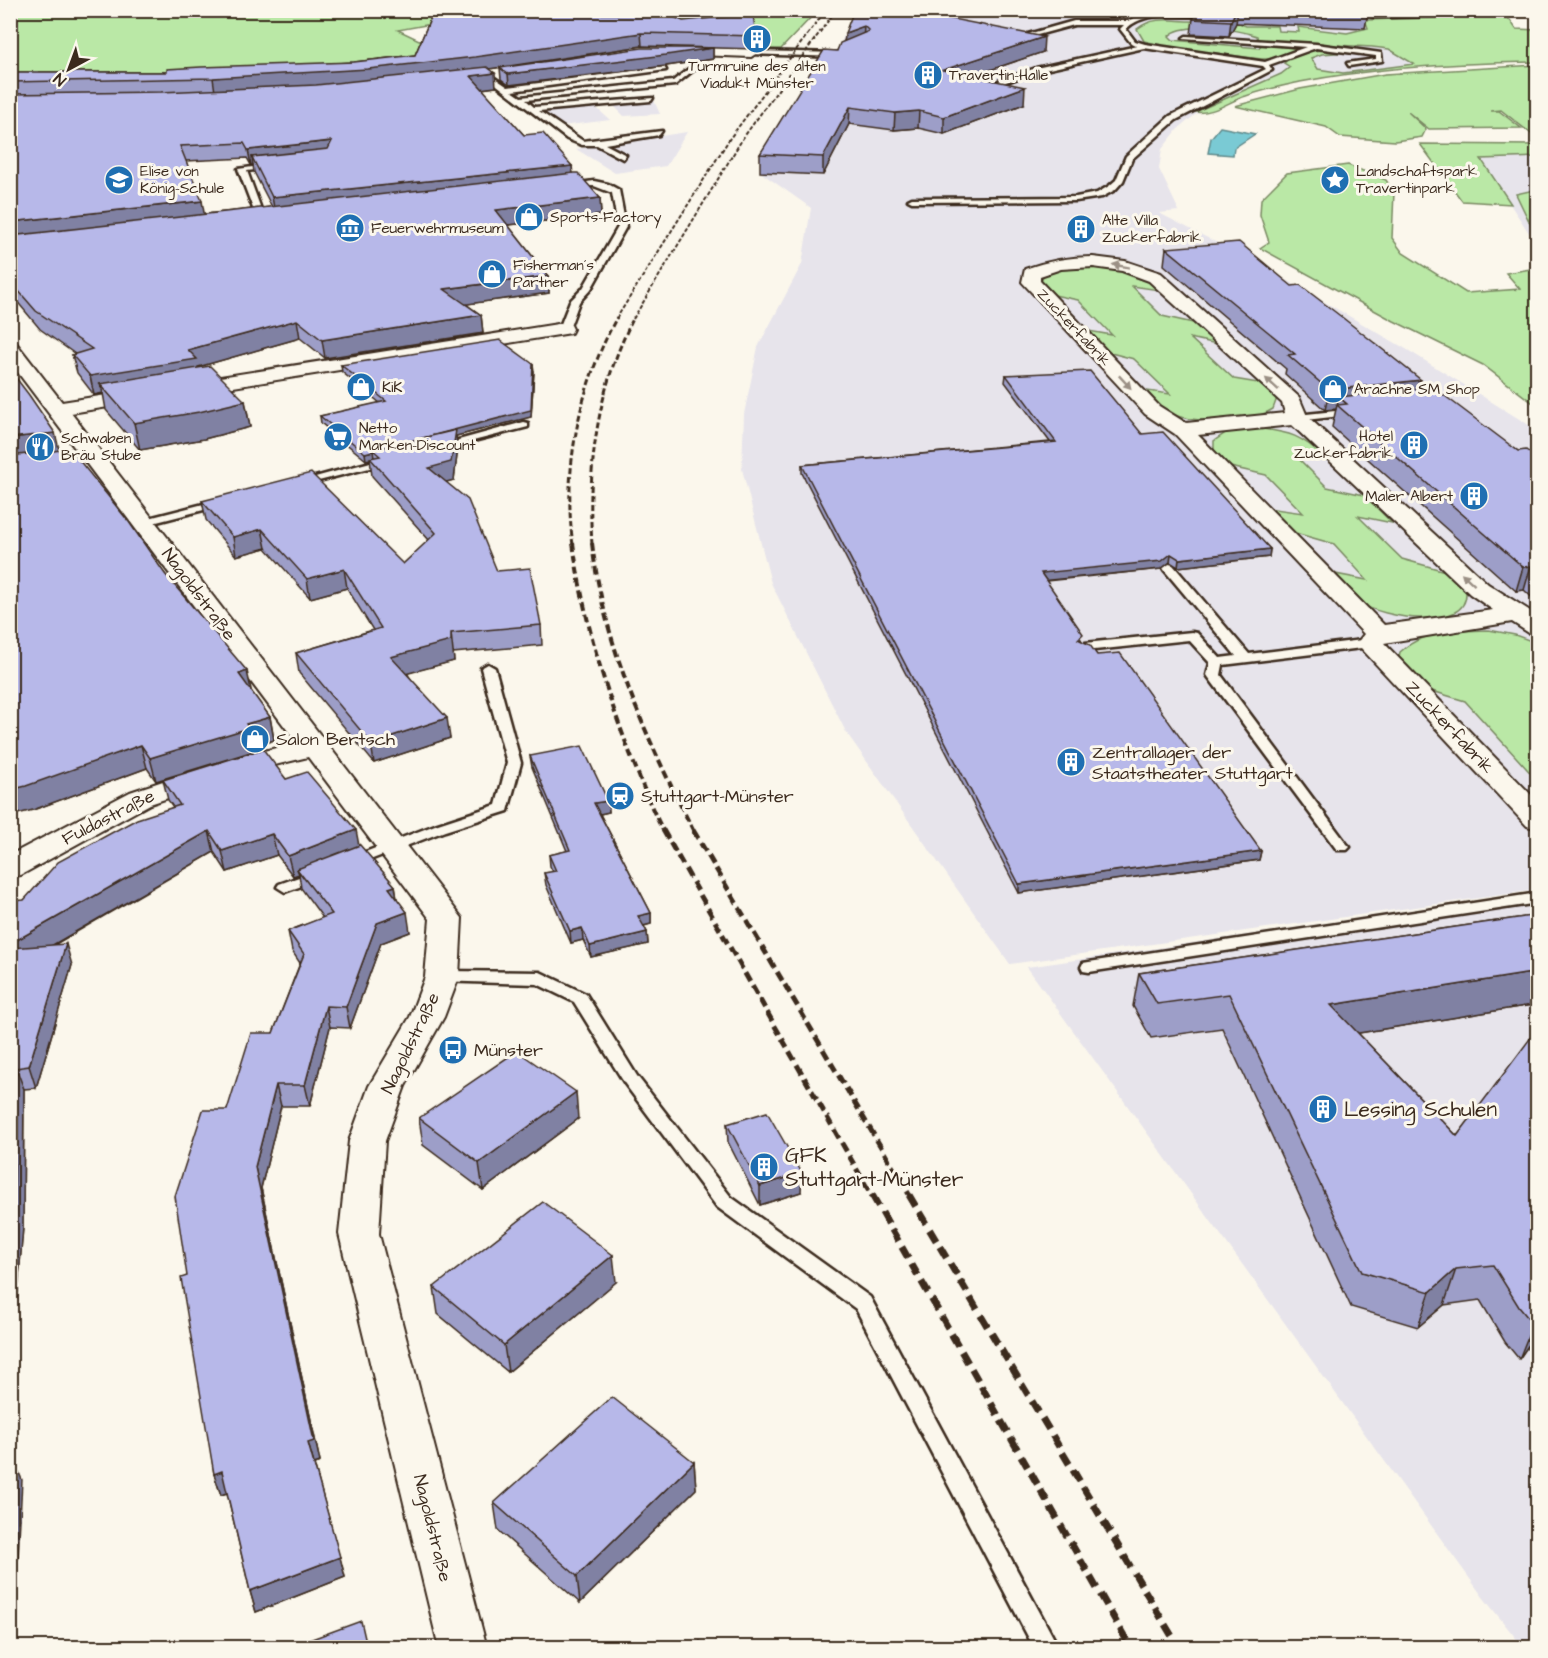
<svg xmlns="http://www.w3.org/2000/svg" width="1548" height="1658" viewBox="0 0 1548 1658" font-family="'Architects Daughter',sans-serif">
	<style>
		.built { fill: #e7e4eb }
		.green { fill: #bae8a6; stroke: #7a8962; stroke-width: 1.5 }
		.water { fill: #7acad4; stroke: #618a8b; stroke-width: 1.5 }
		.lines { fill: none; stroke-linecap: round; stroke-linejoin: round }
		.lane-casing { stroke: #3b2a1e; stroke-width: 5 }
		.street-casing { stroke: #3b2a1e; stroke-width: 4 }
		.secondary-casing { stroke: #3b2a1e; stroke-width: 5 }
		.lane { fill: #fbf7ec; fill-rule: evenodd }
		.street { fill: #fbf7ec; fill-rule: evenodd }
		.secondary { fill: #fbf7ec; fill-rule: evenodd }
		.rail-far4 { stroke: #3b2a1e; stroke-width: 2; stroke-dasharray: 4 2; stroke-linecap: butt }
		.rail-far3 { stroke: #3b2a1e; stroke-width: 3; stroke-dasharray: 6 3; stroke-linecap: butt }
		.rail-far2 { stroke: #3b2a1e; stroke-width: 4; stroke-dasharray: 8 4; stroke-linecap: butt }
		.rail-far1 { stroke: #3b2a1e; stroke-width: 5; stroke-dasharray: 10 5; stroke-linecap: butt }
		.rail { stroke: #3b2a1e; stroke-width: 7; stroke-dasharray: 13 7; stroke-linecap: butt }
		.wall { fill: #9d9ec8; stroke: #3b2a1e; stroke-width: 1.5; fill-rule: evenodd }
		.shaded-wall { fill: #8081a3; stroke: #3b2a1e; stroke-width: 1.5 }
		.building { fill: #b7b8e9; stroke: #3b2a1e; stroke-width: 1.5 }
		.oneway { fill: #9b9085 }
		.labels { text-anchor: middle; stroke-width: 6; stroke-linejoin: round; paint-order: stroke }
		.far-poi-label { font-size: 15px; fill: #3b2a1e; stroke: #fbf7ec; text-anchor: start }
		.far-street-label { font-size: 15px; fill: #3b2a1e; stroke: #fbf7ec }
		.street-label { font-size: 18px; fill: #3b2a1e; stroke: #fbf7ec }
		.poi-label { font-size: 18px; fill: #3b2a1e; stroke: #fbf7ec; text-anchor: start }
		.near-poi-label { font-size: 21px; fill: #3b2a1e; stroke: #fbf7ec; text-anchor: start }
	</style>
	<rect width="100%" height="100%" fill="#fbf7ec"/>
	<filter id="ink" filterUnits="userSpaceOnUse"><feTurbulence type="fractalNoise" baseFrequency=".0167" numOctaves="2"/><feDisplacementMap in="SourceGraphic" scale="12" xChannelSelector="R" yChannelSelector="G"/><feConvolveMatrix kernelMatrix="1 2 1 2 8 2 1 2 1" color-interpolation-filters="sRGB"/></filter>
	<g filter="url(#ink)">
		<g class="built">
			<polygon points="855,11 1371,11 1392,16 1414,18 1417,65 1292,81 1212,106 1195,115 1178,129 1162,149 1159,169 1179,211 1159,213 1264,267 1406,349 1537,430 1537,890 1010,964 846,732 771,583 742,469 744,414 758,347 802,264 811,208 760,172 889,51 838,49"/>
			<polygon points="652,96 660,114 624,116 609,101"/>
			<polygon points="593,105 610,120 561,126 541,111"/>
			<polygon points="687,132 666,166 615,173 576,149"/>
			<polygon points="1537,157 1537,245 1480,159"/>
			<polygon points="1537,893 1538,1331 1534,1337 1538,1340 1537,1647 1523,1647 1483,1597 1027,967"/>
		</g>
		<g class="green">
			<polygon points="10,11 482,11 448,21 398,30 419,40 549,20 639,27 679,11 817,11 781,49 695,48 689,43 720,39 412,64 11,83"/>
			<path d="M1239,16l2,8 5,2h31l1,5 21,1 -1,-5 49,6 21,-5 -3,-8 131,-4 14,4 6,9 21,1v32c-79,1 -159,5 -237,20 -18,4 -37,8 -54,14 -17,5 -33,19 -51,16l86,-38 9,-7 -6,-4c14,-15 43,-13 62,-13l3,2 -27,2 -11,4 7,11 25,4 71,-9 -25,-15 -17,-2 -114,-6 -1,-5c-18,-6 -74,-15 -88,0l4,4 86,8 3,-4 40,5 -30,10h-11l-93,-12 -24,-6 -7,-12c19,-15 38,-7 60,-8 14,-1 28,-4 42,-5z"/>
			<polygon points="1537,65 1537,136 1534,136 1501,110 1491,111 1499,111 1521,128 1429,129 1408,112 1426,129 1422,137 1395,141 1340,137 1326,127 1235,106 1300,89 1385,74"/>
			<polygon points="1420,144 1537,145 1537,157 1481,159 1511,204 1462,201"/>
			<polygon points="1348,165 1386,180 1394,192 1392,238 1403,253 1466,293 1520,289 1506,273 1537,268 1537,406 1483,365 1394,321 1260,248 1269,242 1260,215 1261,199 1287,173"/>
			<polygon points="1534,190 1537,191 1537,238 1516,194"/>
			<path d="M1102,266l40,9 17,15 -27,-4 30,30 31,7 24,21 -27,-6 44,41 24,4 19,15 -4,11c-24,15 -79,15 -104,4 -11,-4 -20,-16 -29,-23l30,4 -36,-35 -31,-8 -20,-21 29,5 -34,-35 -29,-6 -9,-10 3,-8 12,-6z"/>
			<path d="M1254,428c37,4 47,7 74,32l-33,-5 32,32 37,8 28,28 -34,-7 44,43 43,12 21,21c2,41 -85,25 -106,11 -11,-7 -21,-20 -30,-30l37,7 -33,-36 -42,-12 -24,-24 35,5 -37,-38 -40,-9 -12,-15v-10l13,-9z"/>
			<path d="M1489,630l26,5 22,8v137l-72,-79 -46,-14 -21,-26 2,-9c23,-22 58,-21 89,-22z"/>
		</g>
		<polygon class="water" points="1220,127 1255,134 1234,148 1233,155 1208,153 1211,138"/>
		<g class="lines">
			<g class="lane-casing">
				<g id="lane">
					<path d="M1215,10h6l-1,5c-29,4 -72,-8 -94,14l9,12 10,3 120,18 41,-15 -123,-9 3,-2 130,8 65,9 1,8 -33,5 -2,-3 29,-4v-3l-60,-8 -47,17 3,5 -96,50 -44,39 -9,22 -8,9 -13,7 -26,4 -164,1 -4,-2 4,-2 164,-1 21,-4 12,-7 7,-6 10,-24 44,-40 96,-47 -3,-3 -119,-18 -104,23 -59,19 -3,-2 58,-20 101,-22 -6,-3 -11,-14 4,-4h-50l-44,12 -2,-3 46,-13h54c25,-15 71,-1 87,-11z"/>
					<polygon points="751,51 839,53 842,55 839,57 749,54"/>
					<polygon points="664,67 666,70 512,91 521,97 673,81 691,67 695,67 695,69 675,85 526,100 534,107 653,98 651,101 539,111 583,141 662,131 659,135 605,144 626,155 623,159 597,145 582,145 567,139 484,75 489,74 508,87"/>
					<polygon points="275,164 272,168 247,171 261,209 254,211 238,169"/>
					<polygon points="594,181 608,184 619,190 626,227 591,289 579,302 569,329 564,332 559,329 570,301 583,288 618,227 612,193 594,186 569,187 565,185"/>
					<polygon points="1354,409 1358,410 1358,414 1297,421 1292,418 1297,415"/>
					<polygon points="524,422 528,423 528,427 438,450 433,447"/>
					<polygon points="389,457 394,460 393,462 299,486 293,483"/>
					<polygon points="223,499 227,500 227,504 145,525 139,522 141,520"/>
					<polygon points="1169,564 1173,565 1249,654 1370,639 1376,643 1370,647 1223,665 1221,675 1347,844 1350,847 1347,850 1337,850 1209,678 1207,675 1210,663 1189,640 1085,651 1079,647 1085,643 1192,632 1197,633 1220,658 1236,656 1165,571 1163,568"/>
					<polygon points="488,664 495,668 521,763 508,811 445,831 357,865 347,865 344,862 347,859 435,825 496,805 507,763 481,668"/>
					<polygon points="319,870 327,875 324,878 285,892 277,887 279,884"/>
					<polygon points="1538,893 1538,903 1089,972 1083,971 1081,967 1083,963 1089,962"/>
					<polygon points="442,971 540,972 586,994 637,1076 731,1197 870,1297 1059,1648 1034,1648 856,1309 717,1207 625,1084 574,1002 537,984 436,981 434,977 436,973"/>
				</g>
			</g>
			<g class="street-casing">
				<g id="street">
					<polygon points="674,47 751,49 757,53 751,57 670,54 670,48"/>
					<path d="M1093,257l32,4 36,12 138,124 8,19 181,168 50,32v20l-9,-3 -17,-11 -128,21 154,159v27l-11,-3 -166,-178 -4,-5 7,-9 -189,-200 -30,-20 -123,-132 3,-13c22,-8 44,-12 68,-12zM1093,267l29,4 27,10 133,122 3,10 -99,10 -27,-17 -119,-125v-5l21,-7zM1292,425l178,169 23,16 -109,15 -186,-190z"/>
					<polygon points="564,323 571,325 573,329 571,333 71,413 462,918 459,977 444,1017 405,1086 385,1141 379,1234 487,1648 439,1648 339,1234 349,1141 369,1086 410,1017 425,977 430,919 308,757 246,772 150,804 21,875 10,877 10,855 130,792 226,760 297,743 10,362 10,342 17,344 62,402"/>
				</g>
			</g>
			<g class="secondary-casing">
				<polygon id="secondary" points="1371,10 1517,10 1511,14 1376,17 1371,16"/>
			</g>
			<use href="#lane" class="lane"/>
			<use href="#street" class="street"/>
			<use href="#secondary" class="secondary"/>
			<g class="rail-far4">
				<polyline points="616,319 730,138 826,10"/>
				<polyline points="633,319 743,138 836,10"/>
			</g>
			<g class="rail-far3">
				<path d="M573,545c-11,-78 7,-160 44,-228"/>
				<path d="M592,545c-5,-80 5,-156 42,-228"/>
			</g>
			<g class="rail-far2">
				<path d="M573,543c10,73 30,140 56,208 11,27 21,56 35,81"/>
				<path d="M592,543c12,104 55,196 102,289"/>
			</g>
			<g class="rail-far1">
				<polyline points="663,830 872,1196"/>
				<polyline points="693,830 910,1196"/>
			</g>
			<g class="rail">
				<polyline points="872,1195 1131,1648"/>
				<polyline points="909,1195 1179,1648"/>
			</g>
		</g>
		<g class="wall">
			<path d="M434,10h223l26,11 73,15v13l-114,-3 -153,23 7,18 -14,2 42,46 48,31 1,8 27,24 1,17 -93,10 40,51 1,17 -83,11 15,11 2,18 -158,25 -25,-20 -102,29 1,1 46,33 5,26 -46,12 -64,11 -34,-40 -3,-17 -9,2 -17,-22 -5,-18 3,-1 -35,-25 -30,-36v-221h157l187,-10 61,-7zM247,158l4,7h2l1,7 18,35 -68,7 -18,-53z"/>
			<polygon points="854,10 928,15 1043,52 972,76 1024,104 944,134 918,128 894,130 849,124 823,175 760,172 760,154 844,41"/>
			<polygon points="1198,10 1367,10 1368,12 1365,28 1236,23 1229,36 1191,34 1193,19"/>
			<polygon points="713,48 713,59 666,66 509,85 501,79 500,68"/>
			<polygon points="1166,248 1419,389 1518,451 1538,459 1538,603 1524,590 1516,591 1332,427 1336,409 1325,410 1285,374 1286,369 1164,265"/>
			<polygon points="341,365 534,371 531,417 456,436 458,447 454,480 446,482 497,571 541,625 542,645 453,653 454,661 407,673 450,738 374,763 299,673 296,653 373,630 347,588 310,598 266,548 236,556 206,520 202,501 403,564 429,540 372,476 370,459 366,460 321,423 320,416 380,403 342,372"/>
			<polygon points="1006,375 1142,434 1270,549 1269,557 1178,567 1170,562 1161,569 1046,581 1082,641 1097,655 1261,851 1259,860 1019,893 802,473 802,465 1050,442 1005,382"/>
			<polygon points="59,450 165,574 270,717 274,740 253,747 254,751 156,781 147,768 33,810"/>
			<polygon points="530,756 608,801 609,812 600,814 651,913 651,924 644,926 647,932 648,944 591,957 583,940 571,943 546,885 544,873 553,872 550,866 549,855 567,851 532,767"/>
			<polygon points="286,779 359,845 395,886 397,899 410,932 381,943 350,1028 330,1027 310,1106 281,1106 261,1188 320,1462 314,1464 345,1577 256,1612 250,1591 227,1493 221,1495 214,1474 187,1276 227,1110 273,1033 300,963 292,951 288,931 323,918 301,888 299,874 293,876 277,855 227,872 214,852 54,945 72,965 36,1088 24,1089 23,1227 17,1301 10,1302 10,944 24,900 173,807 168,800 163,780"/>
			<polygon points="1538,915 1538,1004 1358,1033 1457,1136 1538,1033 1538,1331 1519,1359 1505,1342 1480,1300 1444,1305 1418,1327 1351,1307 1222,1028 1151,1038 1133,1006 1139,973"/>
			<polygon points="419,1118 578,1119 483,1190 423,1145"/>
			<polygon points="727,1124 801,1192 760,1205 728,1142"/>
			<polygon points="616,1282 508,1372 438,1314 434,1287"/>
			<polygon points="694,1462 696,1489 580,1603 498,1530 494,1503"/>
		</g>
		<g class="shaded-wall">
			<polygon points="616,10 637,10 616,20"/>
			<polygon points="899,10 941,10 899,24"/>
			<polygon points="1236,10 1238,10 1236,23 1229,36 1231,21"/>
			<polygon points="864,26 863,41 844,48 845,33"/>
			<polygon points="641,33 642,46 476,71 369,83 215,92 213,78"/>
			<polygon points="1044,37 1043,52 943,86 943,70"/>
			<polygon points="713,48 713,59 666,66 509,85 508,74"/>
			<polygon points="495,73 496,87 472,90 471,76"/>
			<polygon points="1025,87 1024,104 944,134 944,117"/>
			<polygon points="850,107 849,124 823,175 823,157"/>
			<polygon points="919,111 918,128 894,130 895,113"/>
			<polygon points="332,141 334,156 252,157 253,165 251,165 248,150"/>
			<polygon points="572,166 573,182 275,213 272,197"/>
			<polygon points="600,198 601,215 498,226 496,210"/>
			<polygon points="202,201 205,218 10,239 10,222"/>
			<polygon points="548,276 549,293 446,307 444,289"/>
			<polygon points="481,315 483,333 325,358 322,340"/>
			<polygon points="297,320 300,338 198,367 201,378 100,384 103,393 94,395 90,376"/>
			<polygon points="533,364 534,371 531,417 456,436 458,447 454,480 431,486 429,468 380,456"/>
			<polygon points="1421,380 1417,400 1347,404 1339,397 1336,409 1325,410 1329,390"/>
			<polygon points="245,401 250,427 204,439 140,450 134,423"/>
			<polygon points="55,433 60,453 10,459 10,438"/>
			<polygon points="373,451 374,458 366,460 365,453"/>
			<polygon points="262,529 266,548 236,556 233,537"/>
			<polygon points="1270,549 1269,557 1178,567 1179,559"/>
			<polygon points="1171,554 1170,562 1161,569 1040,581 1041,573"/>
			<polygon points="1531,566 1524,590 1516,591 1523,567"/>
			<polygon points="344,569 347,588 310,598 307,579"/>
			<polygon points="451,633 454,661 394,677 391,657"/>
			<polygon points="247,671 252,694 239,674"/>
			<polygon points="270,717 274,740 253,747 254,751 156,781 150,758 246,724"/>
			<polygon points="447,718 450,738 374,763 371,743"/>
			<polygon points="141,745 147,768 33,810 10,816 10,790"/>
			<polygon points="608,801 609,812 595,815 594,803"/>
			<polygon points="356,830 360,851 297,869 299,874 293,876 288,856"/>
			<polygon points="209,831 214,852 11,969 10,944"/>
			<polygon points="272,834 277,855 227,872 222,851"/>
			<polygon points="1261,851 1259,860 1019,893 1019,884"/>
			<polygon points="395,886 398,906 389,888"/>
			<polygon points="407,912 410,932 381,943 350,1028 346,1007 377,923"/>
			<polygon points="651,913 651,924 639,927 638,916"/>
			<polygon points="582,928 583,940 571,943 570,931"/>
			<polygon points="647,932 648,944 591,957 590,946"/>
			<polygon points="66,944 72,965 36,1088 29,1066"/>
			<polygon points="1538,972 1538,1004 1322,1039 1331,1005"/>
			<polygon points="326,1006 330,1027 310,1106 305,1085"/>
			<polygon points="16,1068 24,1089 23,1227 17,1301 10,1302 10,1252"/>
			<polygon points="276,1085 281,1106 261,1188 320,1462 314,1464 308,1443 255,1167"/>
			<polygon points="576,1092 578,1119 483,1190 479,1163"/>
			<polygon points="802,1173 801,1192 760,1205 760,1186"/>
			<polygon points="613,1255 616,1282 508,1372 504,1345"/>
			<polygon points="1456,1269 1444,1305 1418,1327 1430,1292"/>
			<polygon points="1538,1318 1538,1331 1519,1359 1533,1324"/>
			<polygon points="13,1458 22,1480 18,1559 10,1561 10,1495"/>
			<polygon points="694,1462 696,1489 580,1603 577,1576"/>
			<polygon points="222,1471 229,1492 221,1495 214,1474"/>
			<polygon points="340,1557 345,1577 256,1612 250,1591"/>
		</g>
		<g class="building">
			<polygon points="434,10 568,10 595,14 625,14 638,10 657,10 683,21 753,14 756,36 641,33 475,57 368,69 213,78 10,82 10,72 167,72 167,69 201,67 354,62 415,55"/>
			<polygon points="854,10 907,10 1044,37 943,70 1025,87 944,117 919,111 895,113 850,107 823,157 760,154 824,50 837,51 840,43 869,31 864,26 845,33"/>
			<polygon points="1198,10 1236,10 1231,21 1193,19"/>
			<polygon points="1314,10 1367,10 1368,12"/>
			<polygon points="642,48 713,48 666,55 508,74 500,68"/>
			<polygon points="487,67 495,73 471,76 524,135 543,133 572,166 272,197 252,157 328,149 332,141 248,150 244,143 180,146 202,201 10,222 10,94 161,92 316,85"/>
			<polygon points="574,173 578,173 600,198 496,210 548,276 444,289 481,315 322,340 297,320 188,350 197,359 90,376 72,355 92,349 36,311 10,281 10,236"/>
			<polygon points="1239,242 1292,286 1300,285 1343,318 1421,380 1329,390 1288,355 1295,354 1166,248"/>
			<polygon points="500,340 533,364 531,410 365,453 320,416 386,401 341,365"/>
			<polygon points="210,366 245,401 199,412 134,423 100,384"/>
			<polygon points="10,370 29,395 55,433 10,438"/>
			<polygon points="1090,371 1142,434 1163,432 1270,549 1179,559 1171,554 1162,561 1041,573 1083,634 1078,639 1090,645 1097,655 1120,653 1261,851 1019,884 802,465 1056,442 1006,375"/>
			<polygon points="1433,387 1518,451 1526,450 1538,459 1538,572 1531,566 1523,567 1337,405 1347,404 1339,397"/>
			<polygon points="456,430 451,462 429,468 468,500 497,571 530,568 541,625 451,633 451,641 391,657 447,718 371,743 296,653 381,628 344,569 307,579 262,529 233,537 202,501 311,473 403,564 436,533 370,458 380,456 373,450"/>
			<polygon points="70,449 129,522 165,574 247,671 239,674 270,717 246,724 249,728 150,758 141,745 26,786 10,790 10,456"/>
			<polygon points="582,746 608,801 594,803 651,913 638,916 647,932 590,946 582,928 570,931 544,873 556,871 549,855 570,850 530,756"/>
			<polygon points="263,749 286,779 307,772 356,830 288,856 272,834 222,851 209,831 10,944 10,907 13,901 24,900 58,862 137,819 180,805 163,780"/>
			<polygon points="360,845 395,886 389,888 407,912 377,923 346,1007 326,1006 305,1085 276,1085 255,1167 314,1441 308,1443 340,1557 250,1591 222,1471 214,1474 181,1278 187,1276 175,1196 203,1110 227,1110 251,1033 273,1033 304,954 288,931 332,914 297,869"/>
			<polygon points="1538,915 1538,972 1331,1005 1457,1136 1535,1032 1536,1035 1538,1033 1538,1318 1533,1324 1519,1307 1493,1265 1456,1269 1430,1292 1362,1272 1229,994 1157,1004 1139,973"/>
			<polygon points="66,944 29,1066 16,1068 14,1204 10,1252 10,948"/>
			<polygon points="517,1051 576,1092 479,1163 419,1118"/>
			<polygon points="767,1112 802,1173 760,1186 727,1124"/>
			<polygon points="543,1202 613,1255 504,1345 434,1287"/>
			<polygon points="612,1397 694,1462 577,1576 494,1503"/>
			<polygon points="10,1458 13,1458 10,1495"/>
			<polygon points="361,1621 367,1647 290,1647"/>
			<polygon points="700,1641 709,1647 694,1647"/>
		</g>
		<defs><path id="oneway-solid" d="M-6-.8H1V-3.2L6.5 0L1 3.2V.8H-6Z" transform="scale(1.5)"/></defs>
		<g class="oneway">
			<use href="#oneway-solid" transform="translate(1121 266) rotate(-170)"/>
			<use href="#oneway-solid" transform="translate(1125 382) rotate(47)"/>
			<use href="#oneway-solid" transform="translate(1272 384) rotate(-138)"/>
			<use href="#oneway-solid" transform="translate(1468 579) rotate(-137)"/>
		</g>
	</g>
	<defs>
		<g id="building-disc" transform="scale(1.5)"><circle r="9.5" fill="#1f6fb2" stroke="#fbf7ec"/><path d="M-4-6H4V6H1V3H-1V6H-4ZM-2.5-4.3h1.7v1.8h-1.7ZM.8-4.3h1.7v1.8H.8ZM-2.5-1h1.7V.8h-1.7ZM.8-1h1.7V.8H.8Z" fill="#fff"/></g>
		<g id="school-disc" transform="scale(1.5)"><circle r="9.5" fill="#1f6fb2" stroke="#fbf7ec"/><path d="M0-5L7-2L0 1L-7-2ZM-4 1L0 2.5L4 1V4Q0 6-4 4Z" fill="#fff"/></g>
		<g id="sight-disc" transform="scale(1.5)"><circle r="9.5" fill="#1f6fb2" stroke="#fbf7ec"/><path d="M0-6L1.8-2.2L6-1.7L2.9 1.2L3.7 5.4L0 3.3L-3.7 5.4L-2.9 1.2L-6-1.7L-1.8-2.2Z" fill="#fff"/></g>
		<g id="shop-disc" transform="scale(1.5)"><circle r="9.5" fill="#1f6fb2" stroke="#fbf7ec"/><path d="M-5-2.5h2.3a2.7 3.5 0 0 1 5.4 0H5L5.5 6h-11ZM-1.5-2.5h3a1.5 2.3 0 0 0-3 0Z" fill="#fff"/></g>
		<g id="museum-disc" transform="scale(1.5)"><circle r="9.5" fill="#1f6fb2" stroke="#fbf7ec"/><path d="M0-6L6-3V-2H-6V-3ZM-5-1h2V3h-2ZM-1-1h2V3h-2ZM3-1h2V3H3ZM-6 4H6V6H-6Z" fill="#fff"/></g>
		<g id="supermarket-disc" transform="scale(1.5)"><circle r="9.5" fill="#1f6fb2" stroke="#fbf7ec"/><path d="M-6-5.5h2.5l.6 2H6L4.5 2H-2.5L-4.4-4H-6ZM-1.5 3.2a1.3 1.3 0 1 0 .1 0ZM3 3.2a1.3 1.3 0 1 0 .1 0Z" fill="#fff"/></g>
		<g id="restaurant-disc" transform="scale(1.5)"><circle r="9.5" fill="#1f6fb2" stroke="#fbf7ec"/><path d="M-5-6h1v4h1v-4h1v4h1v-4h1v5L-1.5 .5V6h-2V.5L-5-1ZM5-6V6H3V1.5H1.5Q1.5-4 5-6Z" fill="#fff"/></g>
		<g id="station-disc" transform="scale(1.5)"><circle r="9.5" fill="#1f6fb2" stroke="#fbf7ec"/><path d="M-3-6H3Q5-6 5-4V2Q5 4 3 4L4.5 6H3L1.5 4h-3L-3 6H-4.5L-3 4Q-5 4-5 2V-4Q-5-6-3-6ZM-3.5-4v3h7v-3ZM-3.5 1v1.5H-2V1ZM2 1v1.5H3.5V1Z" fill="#fff"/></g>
		<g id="bus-disc" transform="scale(1.5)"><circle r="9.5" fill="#1f6fb2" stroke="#fbf7ec"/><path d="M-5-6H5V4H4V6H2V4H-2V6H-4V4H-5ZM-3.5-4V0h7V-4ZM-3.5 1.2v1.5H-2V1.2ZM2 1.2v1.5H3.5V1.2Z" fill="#fff"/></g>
	</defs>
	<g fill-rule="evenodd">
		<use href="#building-disc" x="757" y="39"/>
		<use href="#building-disc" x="928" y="75"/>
		<use href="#school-disc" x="119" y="180"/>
		<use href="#sight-disc" x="1335" y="180"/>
		<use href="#shop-disc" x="529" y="217"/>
		<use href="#museum-disc" x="350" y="228"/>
		<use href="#building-disc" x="1081" y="229"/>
		<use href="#shop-disc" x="492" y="274"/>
		<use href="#shop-disc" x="361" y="387"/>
		<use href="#shop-disc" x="1333" y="389"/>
		<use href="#supermarket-disc" x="338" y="437"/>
		<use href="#building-disc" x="1414" y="445"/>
		<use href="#restaurant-disc" x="40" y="447"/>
		<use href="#building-disc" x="1474" y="496"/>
		<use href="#shop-disc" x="255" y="739"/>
		<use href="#building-disc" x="1071" y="762"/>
		<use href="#station-disc" x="620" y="796"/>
		<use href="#bus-disc" x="453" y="1050"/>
		<use href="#building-disc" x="1323" y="1109"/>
		<use href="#building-disc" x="764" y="1167"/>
	</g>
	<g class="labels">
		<g class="far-poi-label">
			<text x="757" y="71" text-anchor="middle">Turmruine des alten<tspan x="757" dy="17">Viadukt Münster</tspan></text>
			<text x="949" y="80">Travertin-Halle</text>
			<text x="140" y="176">Elise von<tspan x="140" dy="17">König-Schule</tspan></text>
			<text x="1356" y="176">Landschaftspark<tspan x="1356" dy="17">Travertinpark</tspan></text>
			<text x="550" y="222">Sports-Factory</text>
			<text x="1102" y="225">Alte Villa<tspan x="1102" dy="17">Zuckerfabrik</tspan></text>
			<text x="371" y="233">Feuerwehrmuseum</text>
			<text x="513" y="270">Fisherman´s<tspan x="513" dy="17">Partner</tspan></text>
			<text x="382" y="392">KiK</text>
			<text x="1354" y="394">Arachne SM Shop</text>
			<text x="359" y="433">Netto<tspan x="359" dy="17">Marken-Discount</tspan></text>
			<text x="1393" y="441" text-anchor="end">Hotel<tspan x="1393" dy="17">Zuckerfabrik</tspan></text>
			<text x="61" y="443">Schwaben<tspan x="61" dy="17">Bräu Stube</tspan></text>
			<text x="1453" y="501" text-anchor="end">Maler Albert</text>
		</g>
		<g class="far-street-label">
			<text transform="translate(1074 327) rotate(47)" y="5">Zuckerfabrik</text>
		</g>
		<g class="street-label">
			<text transform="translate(199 594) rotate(53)" y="6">Nagoldstraße</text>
			<text transform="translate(1450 727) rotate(47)" y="6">Zuckerfabrik</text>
			<text transform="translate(108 817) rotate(-27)" y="6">Fuldastraße</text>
			<text transform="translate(410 1043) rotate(-64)" y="6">Nagoldstraße</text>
			<text transform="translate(433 1528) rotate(76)" y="6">Nagoldstraße</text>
		</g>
		<g class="poi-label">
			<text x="276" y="745">Salon Bertsch</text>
			<text x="1092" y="758">Zentrallager der<tspan x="1092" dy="21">Staatstheater Stuttgart</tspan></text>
			<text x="641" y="802">Stuttgart-Münster</text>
			<text x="474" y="1056">Münster</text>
		</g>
		<g class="near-poi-label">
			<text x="1344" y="1116">Lessing Schulen</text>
			<text x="785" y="1162">GFK<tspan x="785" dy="24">Stuttgart-Münster</tspan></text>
		</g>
	</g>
	<rect width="1548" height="1658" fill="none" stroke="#fbf7ec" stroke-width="36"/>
	<rect x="18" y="18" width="1512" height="1622" fill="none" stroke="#3b2a1e" stroke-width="2" filter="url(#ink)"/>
	<g transform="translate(69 69) rotate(221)" stroke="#fbf7ec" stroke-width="4.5" paint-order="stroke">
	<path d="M0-4.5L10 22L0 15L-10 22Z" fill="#3b2a1e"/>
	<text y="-9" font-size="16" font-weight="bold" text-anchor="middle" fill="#3b2a1e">N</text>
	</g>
</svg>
